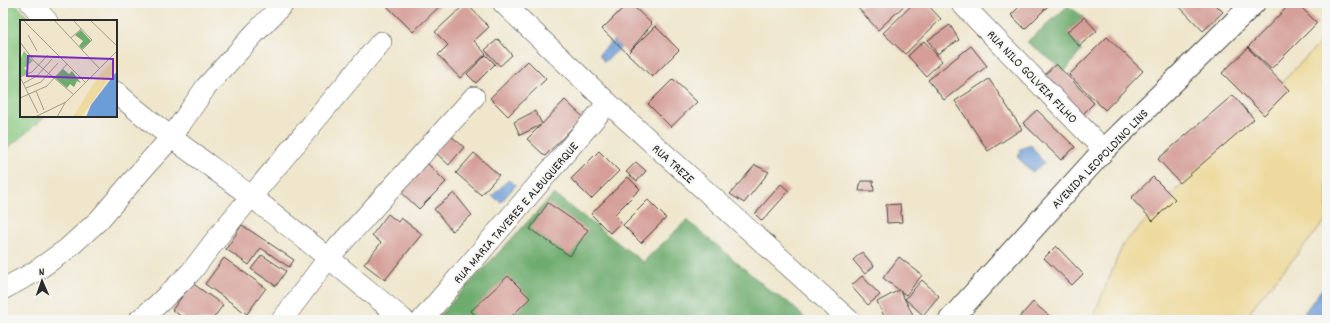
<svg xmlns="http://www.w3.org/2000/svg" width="1330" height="323" viewBox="0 0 1330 323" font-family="Dekko,sans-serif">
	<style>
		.green { fill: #88c880; stroke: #5a7a56 }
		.forest { fill: #6eac6e; stroke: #4c6c4c }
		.sand { fill: #eeda9e; stroke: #8c8264 }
		.water { fill: #6d9dd6; stroke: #4c6480 }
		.building { fill: #d59f98 }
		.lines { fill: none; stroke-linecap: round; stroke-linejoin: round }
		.street-casing { stroke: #484743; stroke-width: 22 }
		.secondary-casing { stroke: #484743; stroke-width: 24 }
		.street { stroke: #fff; stroke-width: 21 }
		.secondary { stroke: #fff; stroke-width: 22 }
		.labels { text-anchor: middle; stroke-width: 3.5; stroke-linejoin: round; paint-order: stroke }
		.street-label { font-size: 13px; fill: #2b2b2b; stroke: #f6f6f2 }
		.inset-road { fill: none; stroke: #a19b8c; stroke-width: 1 }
		.view { fill: #7b2cbf; fill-opacity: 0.15; stroke: #7b2cbf; stroke-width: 2 }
		.inset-edge { fill: none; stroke: #2b2b2b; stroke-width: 2 }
	</style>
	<rect width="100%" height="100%" fill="#f6f6f2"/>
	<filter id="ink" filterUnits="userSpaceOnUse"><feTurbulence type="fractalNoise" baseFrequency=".025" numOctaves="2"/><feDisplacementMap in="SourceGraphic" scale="8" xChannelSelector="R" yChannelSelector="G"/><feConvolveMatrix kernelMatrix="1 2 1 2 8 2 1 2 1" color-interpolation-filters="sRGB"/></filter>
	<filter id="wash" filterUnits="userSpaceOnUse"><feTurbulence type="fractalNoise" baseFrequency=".012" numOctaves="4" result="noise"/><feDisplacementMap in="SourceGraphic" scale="16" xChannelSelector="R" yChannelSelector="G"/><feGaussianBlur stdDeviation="0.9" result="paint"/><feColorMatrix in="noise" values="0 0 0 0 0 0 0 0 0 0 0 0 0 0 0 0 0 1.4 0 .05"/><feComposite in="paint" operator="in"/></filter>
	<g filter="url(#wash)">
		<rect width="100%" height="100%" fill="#efe6cc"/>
		<polygon class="green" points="3,3 15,3 31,21 21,21 21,116 46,116 3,152"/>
		<g class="forest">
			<polygon points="1068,6 1084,17 1067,32 1079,46 1081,51 1064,72 1056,64 1027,42"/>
			<polygon points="554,194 643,262 687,220 774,294 788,302 807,320 435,320"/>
		</g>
		<polygon class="sand" points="1327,36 1327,219 1256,303 1245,320 1092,320 1123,244"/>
		<g class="water">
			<polygon points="614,40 621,48 604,62 599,54"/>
			<polygon points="1031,145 1044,163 1032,172 1018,158 1020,149"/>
			<polygon points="508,180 516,185 501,202 492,196"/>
			<polygon points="1327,282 1327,320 1299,320"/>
		</g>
		<g id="blocks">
			<g class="building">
				<polygon points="384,3 443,3 413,32"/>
				<polygon points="466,3 489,27 474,41 486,54 460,78 438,55 448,45 435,32"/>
				<polygon points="628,3 630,3 652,24 629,52 655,26 679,50 652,77 602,29"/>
				<polygon points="864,3 907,3 878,30 858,8"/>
				<polygon points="914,3 926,3 941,19 905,54 883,33"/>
				<polygon points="1023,3 1051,3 1025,29 1011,15"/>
				<polygon points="1176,3 1214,3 1223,12 1203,31"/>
				<polygon points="1291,3 1297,3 1317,23 1271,69 1248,47"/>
				<polygon points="1084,17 1097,31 1079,46 1067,32"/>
				<polygon points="950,25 959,40 937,54 928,40"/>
				<polygon points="1107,37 1143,71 1105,110 1069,75"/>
				<polygon points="498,39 512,55 500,66 485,50"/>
				<polygon points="924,41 942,61 926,76 908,56"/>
				<polygon points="971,46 987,66 944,100 928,80"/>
				<polygon points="1248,48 1289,90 1264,115 1222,73"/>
				<polygon points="486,55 495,64 476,83 467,74"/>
				<polygon points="528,61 546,79 508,116 490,98"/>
				<polygon points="1056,64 1094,103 1080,117 1041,78"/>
				<polygon points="673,79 697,102 671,127 648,104"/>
				<polygon points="989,79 1022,129 988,151 955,101"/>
				<polygon points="1233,95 1254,119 1180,183 1158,159"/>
				<polygon points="565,100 583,117 545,156 527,139 541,125 520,135 514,122 535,111 542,124"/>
				<polygon points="1037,110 1075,147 1061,160 1023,123"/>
				<polygon points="450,135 464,147 449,165 435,152"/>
				<polygon points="599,151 619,171 591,199 571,179"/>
				<polygon points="474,153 499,175 481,195 456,173"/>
				<polygon points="636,162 646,171 637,181 626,172"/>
				<polygon points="428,164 446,182 419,209 401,192"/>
				<polygon points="755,165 769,172 744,203 730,194"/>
				<polygon points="628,177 640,189 614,215 621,222 610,233 591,214"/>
				<polygon points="1153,177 1175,199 1153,221 1131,198"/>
				<polygon points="861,181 873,181 874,191 859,191"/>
				<polygon points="781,184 789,191 762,221 755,214"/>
				<polygon points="454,193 472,215 452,231 434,209"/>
				<polygon points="648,200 666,218 641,243 623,225"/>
				<polygon points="548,203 588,230 570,256 530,229"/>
				<polygon points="900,204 902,222 887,223 886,205"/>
				<polygon points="388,214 398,222 401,218 422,234 385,280 364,264 381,243 372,235"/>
				<polygon points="242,225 294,260 289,267 261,248 249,265 226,249"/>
				<polygon points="1056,246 1083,274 1072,285 1044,258"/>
				<polygon points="862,252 874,266 865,274 853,260"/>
				<polygon points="262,255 286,271 276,286 251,269"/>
				<polygon points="899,257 922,275 906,295 900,291 916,320 886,320 877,302 899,290 883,278"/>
				<polygon points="224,258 266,288 247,314 205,284"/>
				<polygon points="508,276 530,298 508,320 480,320 471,311"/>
				<polygon points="862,276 880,295 868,305 851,286"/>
				<polygon points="922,280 939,296 923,315 905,299"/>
				<polygon points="192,283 223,305 212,320 187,320 172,310"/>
				<polygon points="1033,302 1054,320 1017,320"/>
			</g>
		</g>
	</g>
	<g filter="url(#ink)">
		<use href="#blocks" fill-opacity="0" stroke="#484743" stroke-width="1"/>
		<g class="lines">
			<g class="street-casing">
				<g id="street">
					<polyline points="31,3 47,21"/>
					<polyline points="503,3 608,103 849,320"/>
					<polyline points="961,3 1104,150"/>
					<path d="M116,92c43,39 91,71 137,106 51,39 101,81 151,122"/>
					<polyline points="3,289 33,273 67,249 99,220 147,164 171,138 206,87 255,33 284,3"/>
					<polyline points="139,320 156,306 191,272 224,229 381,42"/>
					<polyline points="282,320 329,257 474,97"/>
					<polyline points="422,320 608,103"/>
				</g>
			</g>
			<g class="secondary-casing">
				<polyline id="secondary" points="950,320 1104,150 1254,3"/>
			</g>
			<use href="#street" class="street"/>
			<use href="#secondary" class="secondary"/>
		</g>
	</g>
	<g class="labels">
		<g class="street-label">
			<text transform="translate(1033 76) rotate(46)" y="5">RUA NILO GOLVEIA FILHO</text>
			<text transform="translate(1099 158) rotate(-46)" y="5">AVENIDA LEOPOLDINO LINS</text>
			<text transform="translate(674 163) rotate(42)" y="5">RUA TREZE</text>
			<text transform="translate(515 212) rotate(-49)" y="5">RUA MARIA TAVERES E ALBUQUERQUE</text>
		</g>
	</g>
	<g transform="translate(20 20)">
		<rect width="97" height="97" fill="#efe6cc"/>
		<path d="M4,31l9,10 -9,7 4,5 -7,3 -1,-16z" fill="#88c880"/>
		<path d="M61,10l10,11 -9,8 -3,-3 4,-5 -8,-6zM43,49l6,5 3,-3 9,12 -4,-2 -3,6 -4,-3 -3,4 -12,-10z" fill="#6eac6e"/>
		<path d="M97,37v11l-36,49h-8l27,-43z" fill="#eeda9e"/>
		<path d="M97,51v46h-31l5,-12z" fill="#6d9dd6"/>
		<path class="inset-road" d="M3,0l62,62M34,0l45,48M53,0l19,20 -10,10M70,0l27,26M8,15l9,16M51,18l10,-9M0,22l14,19 39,33M0,57l18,36M0,57l12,-5 16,-17M4,63l13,-7 15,-17M6,68l15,-6 17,-19M16,71l8,19M0,78l27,-12 20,-22M15,97l31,-15 51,-51M37,97l8,-14"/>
		<path class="view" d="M8,36l85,3v20l-86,-3z"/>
		<rect width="97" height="97" class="inset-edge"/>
	</g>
	<rect width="1330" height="323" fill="none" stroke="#f6f6f2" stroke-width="16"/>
	<g transform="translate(42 281) rotate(358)" stroke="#f6f6f2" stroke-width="3" paint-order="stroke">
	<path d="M0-3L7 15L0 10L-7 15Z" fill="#2b2b2b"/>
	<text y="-6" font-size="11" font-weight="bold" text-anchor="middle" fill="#2b2b2b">N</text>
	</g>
</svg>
